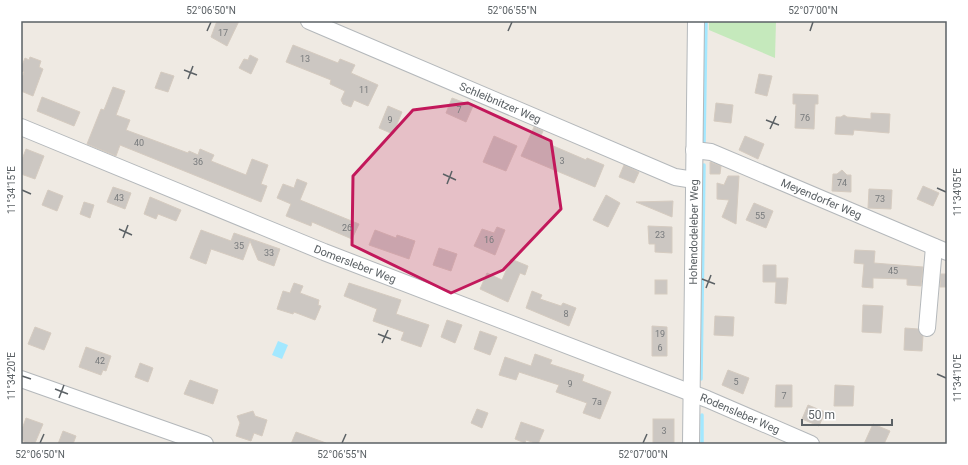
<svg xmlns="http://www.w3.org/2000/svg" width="968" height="465" viewBox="0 0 968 465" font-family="Roboto,sans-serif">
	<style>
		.green { fill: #c5e9bc }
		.water { fill: #a3e8ff }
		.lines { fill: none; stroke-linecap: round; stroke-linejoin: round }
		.stream { stroke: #a3e8ff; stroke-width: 3.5 }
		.building { fill: #ccc7c2; stroke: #d5cbc0 }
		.minor-casing { stroke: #b4b8bb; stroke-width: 18 }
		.minor { stroke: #fff; stroke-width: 16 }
		.marked { fill: #c2185b; fill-opacity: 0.2; stroke: #c2185b; stroke-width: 3; stroke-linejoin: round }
		.ticks { fill: none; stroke: #5b6165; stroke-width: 1.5 }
		.labels { text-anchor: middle; stroke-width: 3; stroke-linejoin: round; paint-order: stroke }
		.number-label { font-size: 9px; fill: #777a7c }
		.street-label { font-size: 11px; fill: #5b6165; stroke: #fff }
		.neatline { fill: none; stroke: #5b6165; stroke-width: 1.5 }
		.ticks-label { font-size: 10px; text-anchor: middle; fill: #5b6165 }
	</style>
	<rect width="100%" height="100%" fill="#efeae3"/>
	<polygon class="green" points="709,21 776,21 775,58 709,30"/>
	<polygon class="water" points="278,341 288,345 282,359 272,355"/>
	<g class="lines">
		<g class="stream">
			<polyline points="704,143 706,21"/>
			<polyline points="701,379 704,165"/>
			<polyline points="702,444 702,415"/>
		</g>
	</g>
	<g class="building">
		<polygon points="217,21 239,21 227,46 211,37"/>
		<polygon points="293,45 338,63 340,59 355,65 351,73 378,85 368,106 354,100 351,107 343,104 341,100 345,91 330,84 331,80 286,62"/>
		<polygon points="250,55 258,59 251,74 239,68 244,59 248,60"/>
		<polygon points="30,57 41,61 39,67 43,69 33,96 21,91 21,81 24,72 21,71 21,68 25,58 29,60"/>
		<polygon points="161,72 174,76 168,92 155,88"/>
		<polygon points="759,74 772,76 767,96 755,93"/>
		<polygon points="113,87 125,91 116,115 130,120 126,130 188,153 189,151 198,155 200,149 214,155 211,161 246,175 252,159 268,165 261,184 267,186 261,202 120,145 116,156 87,144 101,109 104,110"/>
		<polygon points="793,94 818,95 818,104 815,104 814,129 795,128 796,104 793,104"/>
		<polygon points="42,97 80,112 74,126 37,111"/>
		<polygon points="452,98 473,106 466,122 446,113"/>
		<polygon points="716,103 733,105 731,123 714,121"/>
		<polygon points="388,106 402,112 393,134 379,128"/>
		<polygon points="871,113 890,114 889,133 854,130 853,135 835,134 836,117 841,117 844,115 847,117 871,119"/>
		<polygon points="534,127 543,131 540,138 552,143 551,145 586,160 587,158 604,165 595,187 521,156"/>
		<polygon points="494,136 517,146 506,171 483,162"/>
		<polygon points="745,136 764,144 758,159 739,150"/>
		<polygon points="26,149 44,156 35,179 21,174 21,162"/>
		<polygon points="710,162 721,166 720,174 710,174"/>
		<polygon points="624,165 639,172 634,183 619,177"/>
		<polygon points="842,170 847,175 851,175 851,192 832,191 833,174 837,174"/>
		<polygon points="728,176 739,176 736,224 722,217 729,200 717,199 717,183 724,185"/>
		<polygon points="297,179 307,183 300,200 359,224 352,239 312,222 311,226 286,216 291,204 277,198 283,184 294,188"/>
		<polygon points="923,186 939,193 933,206 917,199"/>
		<polygon points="113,187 131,193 125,209 107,202"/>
		<polygon points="869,189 892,190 891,209 868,208"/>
		<polygon points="48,190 63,196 57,211 42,205"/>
		<polygon points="606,195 620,203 608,227 593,220"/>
		<polygon points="150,197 181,210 176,221 158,214 156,219 144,214"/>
		<polygon points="673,201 672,217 636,202"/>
		<polygon points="84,202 94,205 90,218 80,214"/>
		<polygon points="754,203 773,211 766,228 746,220"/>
		<polygon points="648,226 672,227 672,253 655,252 655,244 649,244"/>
		<polygon points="497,227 505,230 495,255 474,246 482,229 494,233"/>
		<polygon points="201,230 231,241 234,233 280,249 274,266 258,260 250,241 243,260 211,249 206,264 190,258"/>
		<polygon points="375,230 396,238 397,235 415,241 409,259 369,245"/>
		<polygon points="439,248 457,254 451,271 433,265"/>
		<polygon points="855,250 875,251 874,263 923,267 921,286 907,285 907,279 873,278 873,288 862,287 864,264 854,263"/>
		<polygon points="511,259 528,266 525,275 520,273 508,302 480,289 487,273 502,280"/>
		<polygon points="763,265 776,265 776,278 788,278 786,304 775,303 776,282 763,282"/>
		<polygon points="941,274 947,274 947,287 940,287"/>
		<rect x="655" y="280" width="12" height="14"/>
		<polygon points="294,283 303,286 300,293 319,300 318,305 321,306 315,320 294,312 293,314 277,309 283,291 290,293"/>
		<polygon points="349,283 401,300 396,314 429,325 421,347 401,340 404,332 373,321 377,309 344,296"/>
		<polygon points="532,291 542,295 540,299 561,306 563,303 576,308 569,326 526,308"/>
		<polygon points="863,305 883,306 881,333 862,332"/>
		<polygon points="715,316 734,317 733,336 714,335"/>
		<polygon points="447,320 462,325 455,343 441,337"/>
		<polygon points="652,326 667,327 667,356 652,356"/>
		<polygon points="35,327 51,333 44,350 28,344"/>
		<polygon points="905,328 918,329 923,336 922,351 904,350"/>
		<polygon points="480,331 497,337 490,355 474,349"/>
		<polygon points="86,347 111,356 106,371 103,370 101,375 79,367"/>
		<polygon points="535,354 552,360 550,364 584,375 582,381 611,392 600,419 583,413 587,403 556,392 559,385 519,372 516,380 499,375 505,357 531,366"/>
		<polygon points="140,363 153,368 148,382 135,377"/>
		<polygon points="728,370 749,378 743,394 722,385"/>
		<polygon points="190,380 218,390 213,404 184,394"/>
		<polygon points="776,385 792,385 792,407 775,407"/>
		<polygon points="835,385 854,386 853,406 834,406"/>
		<polygon points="808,405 825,412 819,426 802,419"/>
		<polygon points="477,409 488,413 482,428 471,423"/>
		<polygon points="253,411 255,416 267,420 262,436 254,433 251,441 236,436 240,423 237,416"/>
		<polygon points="26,418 43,424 35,443 30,442 26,444 21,438 21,432"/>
		<rect x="653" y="419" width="21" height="25"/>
		<polygon points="521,422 544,430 538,444 526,440 525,443 515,439"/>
		<polygon points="873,424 890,431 884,444 864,444"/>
		<polygon points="63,431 76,436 73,444 58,444"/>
		<polygon points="296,432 326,443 326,444 291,444"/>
	</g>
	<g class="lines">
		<g class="minor-casing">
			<g id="minor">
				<path id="s1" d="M309,21l366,156 19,3"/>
				<path id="s2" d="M21,127l303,125 383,147 104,45"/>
				<path id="s3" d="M694,150l17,2 236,100"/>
				<polyline points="927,328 934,247"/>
				<polyline points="21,379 205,444"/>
				<path id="s4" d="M691,444l5,-423"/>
			</g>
		</g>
		<use href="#minor" class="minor"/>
	</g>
	<path class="marked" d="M468,103l83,38 10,68 -58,61 -52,23 -99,-48 1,-69 60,-66z"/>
	<path class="ticks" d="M207,31l4,-9M508,31l4,-9M810,31l3,-9M184,70l13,5M188,79l5,-13M766,120l13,5M770,129l6,-13M443,174l13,6M447,184l5,-13M937,188l9,4M22,190l9,4M119,229l13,6M123,238l5,-13M702,279l13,5M706,288l5,-13M378,334l13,5M382,343l6,-13M937,374l9,4M22,376l9,3M55,389l13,5M59,398l5,-13M40,443l4,-9M342,443l4,-9M643,443l4,-9"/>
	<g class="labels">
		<g class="number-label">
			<text x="223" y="36">17</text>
			<text x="305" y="62">13</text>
			<text x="364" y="93">11</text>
			<text x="459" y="113">7</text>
			<text x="805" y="121">76</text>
			<text x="390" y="123">9</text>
			<text x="139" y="146">40</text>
			<text x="562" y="164">3</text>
			<text x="198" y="165">36</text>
			<text x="842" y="186">74</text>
			<text x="119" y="201">43</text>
			<text x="880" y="202">73</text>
			<text x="760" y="219">55</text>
			<text x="347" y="231">26</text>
			<text x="660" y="238">23</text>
			<text x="489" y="243">16</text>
			<text x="239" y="249">35</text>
			<text x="269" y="256">33</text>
			<text x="893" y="274">45</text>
			<text x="566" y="317">8</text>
			<text x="660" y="337">19</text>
			<text x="660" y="351">6</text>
			<text x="100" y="364">42</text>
			<text x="736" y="385">5</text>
			<text x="570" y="387">9</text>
			<text x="784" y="399">7</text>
			<text x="597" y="405">7a</text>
			<text x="664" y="434">3</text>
		</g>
		<g class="street-label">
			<text dy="4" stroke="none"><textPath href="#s1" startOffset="208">Schleibnitzer Weg</textPath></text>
			<text dy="4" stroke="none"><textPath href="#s3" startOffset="137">Meyendorfer Weg</textPath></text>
			<text dy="4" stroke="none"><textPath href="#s4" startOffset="212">Hohendodeleber Weg</textPath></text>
			<text dy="4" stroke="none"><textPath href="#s2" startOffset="361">Domersleber Weg</textPath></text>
			<text dy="4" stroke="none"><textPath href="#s2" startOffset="774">Rodensleber Weg</textPath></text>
		</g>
	</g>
	<rect width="968" height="465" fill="none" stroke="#ffffff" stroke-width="44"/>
	<path d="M802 419v6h90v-6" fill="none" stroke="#5b6165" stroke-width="2"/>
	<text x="808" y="419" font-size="12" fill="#5b6165" stroke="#ffffff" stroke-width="3" paint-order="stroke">50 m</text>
	<rect x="22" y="22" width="924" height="421" class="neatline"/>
	<g class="ticks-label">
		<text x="211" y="14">52°06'50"N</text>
		<text x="512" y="14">52°06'55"N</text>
		<text x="813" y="14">52°07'00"N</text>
		<text transform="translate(11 190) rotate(-90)" y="4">11°34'15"E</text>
		<text transform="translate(957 192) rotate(-90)" y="4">11°34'05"E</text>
		<text transform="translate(11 376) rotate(-90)" y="4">11°34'20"E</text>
		<text transform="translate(957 378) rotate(-90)" y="4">11°34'10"E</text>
		<text x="40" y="458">52°06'50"N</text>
		<text x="342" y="458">52°06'55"N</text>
		<text x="643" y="458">52°07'00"N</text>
	</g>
</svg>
